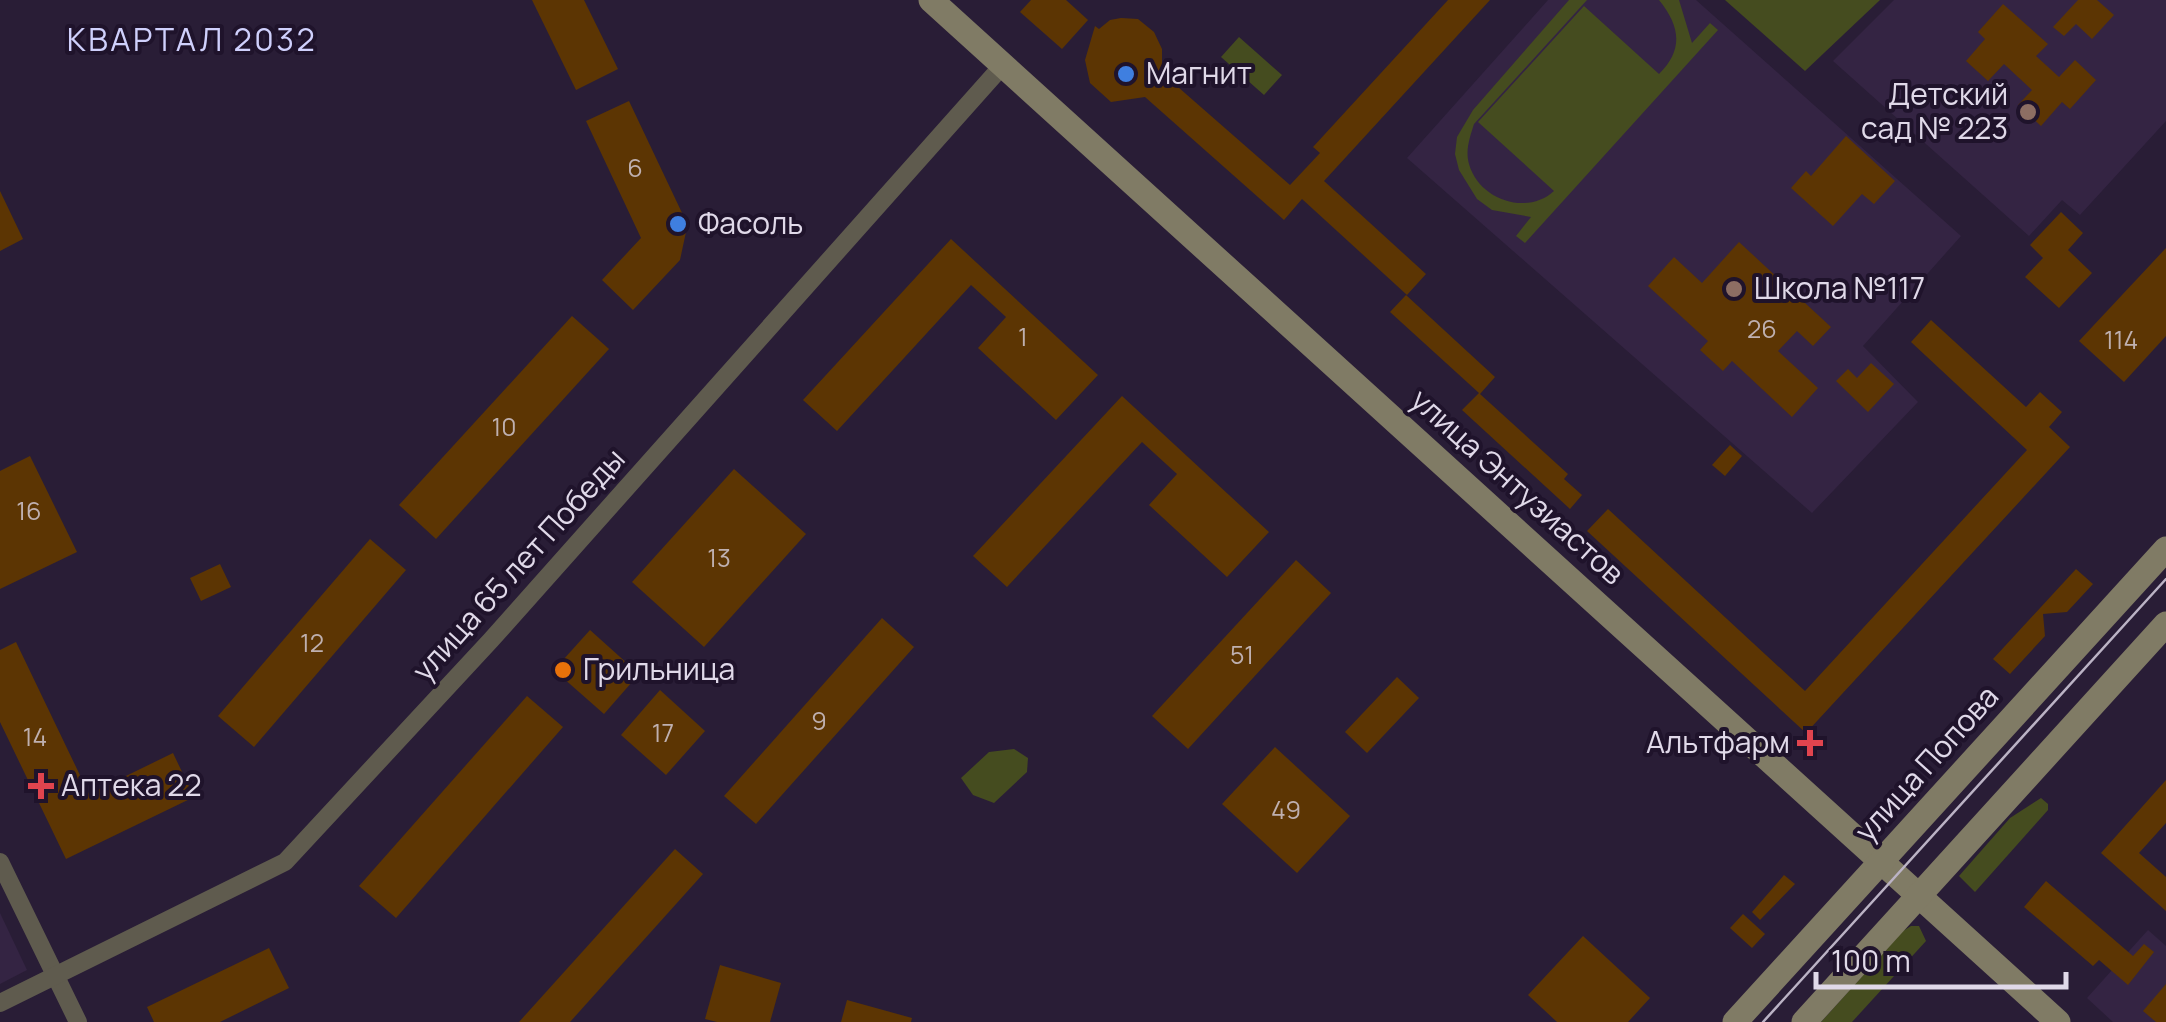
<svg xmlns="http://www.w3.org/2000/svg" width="2166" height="1022" viewBox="0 0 2166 1022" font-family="Manrope,sans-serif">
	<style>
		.built { fill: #342443 }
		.green { fill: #454c1f }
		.building { fill: #5c3503 }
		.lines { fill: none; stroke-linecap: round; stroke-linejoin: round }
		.street { stroke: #5f5b4e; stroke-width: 18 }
		.secondary { stroke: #807b65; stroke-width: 25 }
		.tram { stroke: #bbb3c5; stroke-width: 2.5 }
		.shop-dot { fill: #3f7fe0; stroke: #1f132b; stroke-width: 4 }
		.education-dot { fill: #8d6e63; stroke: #1f132b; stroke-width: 4 }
		.food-dot { fill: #e8710a; stroke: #1f132b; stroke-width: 4 }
		.health-dot { fill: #e0444e; stroke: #1f132b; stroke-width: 4 }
		.labels { text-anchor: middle; stroke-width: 8; stroke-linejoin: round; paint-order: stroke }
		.number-label { font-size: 25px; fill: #bfb0b0 }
		.poi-label { font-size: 30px; fill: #e0d9e9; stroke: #1f132b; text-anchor: start }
		.street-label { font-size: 30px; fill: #e0d9e9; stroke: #1f132b }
		.neighbourhood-label { font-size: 32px; letter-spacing: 2.5px; fill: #cfd0fc; stroke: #1f132b }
	</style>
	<rect width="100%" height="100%" fill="#291d36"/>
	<g class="built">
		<polygon points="1548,0 1696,0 1961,236 1863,346 1918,402 1812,513 1407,158"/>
		<polygon points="1894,0 2166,0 2166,121 2080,215 2062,200 2029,236 1833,61"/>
		<polygon points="0,913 27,970 0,984"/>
		<polygon points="2148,930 2166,946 2166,1022 2113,1022 2087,998"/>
	</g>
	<g class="green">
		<path d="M1569,0h18l-113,124c-4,13 -9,26 -5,40 10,36 58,52 85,27l-76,-69 106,-116 75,68c25,-25 21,-48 0,-74h20l13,43 18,-20 8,7 -193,213 -9,-7 15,-19 -39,-7 -15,-11 -18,-29 -4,-16 2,-17 16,-27z"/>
		<polygon points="1725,0 1880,0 1805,71"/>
		<polygon points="1239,37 1282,75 1264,95 1221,57"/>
		<polygon points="1014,749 1028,758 1027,772 994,803 973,795 961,778 989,752"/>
		<polygon points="2041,798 2048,804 2048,810 1975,892 1959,876 2010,818"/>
		<polygon points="1911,926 1919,926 1926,941 1852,1022 1821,1022 1903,931"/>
	</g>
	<g class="building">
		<polygon points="532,0 584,0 618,69 576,90"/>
		<polygon points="1031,0 1066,0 1088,20 1062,49 1020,12"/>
		<polygon points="1448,0 1490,0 1324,181 1426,274 1407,295 1302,199 1284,220 1145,97 1111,102 1090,83 1085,60 1095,26 1099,29 1110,20 1121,18 1138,19 1154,32 1162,49 1162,73 1290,185 1320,153 1313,147"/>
		<polygon points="2078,0 2097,0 2114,15 2092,39 2076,24 2064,36 2053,27"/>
		<polygon points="2003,4 2048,44 2036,56 2059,77 2075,60 2096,80 2070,109 2062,102 2041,126 2018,105 2032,90 2004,64 1988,81 1966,61 1985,39 1978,32"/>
		<polygon points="629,101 683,215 686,232 680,260 633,310 602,280 641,238 586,121"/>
		<polygon points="1846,136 1895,181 1874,204 1862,194 1833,226 1791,188 1806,171 1811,176"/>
		<polygon points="0,191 23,239 0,251"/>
		<polygon points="2061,212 2083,233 2068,250 2092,273 2059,308 2025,277 2043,258 2030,245"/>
		<polygon points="951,239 1098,375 1056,420 978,348 1006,317 971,285 837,431 803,400"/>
		<polygon points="1739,242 1831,327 1813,346 1797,331 1778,351 1818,388 1792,417 1732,361 1723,371 1700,350 1708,341 1648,286 1674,257 1702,283"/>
		<polygon points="2166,248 2166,336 2124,382 2079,341"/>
		<polygon points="1406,295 1495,377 1480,394 1568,474 1564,479 1582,495 1570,509 1462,410 1479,393 1390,312"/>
		<polygon points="572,316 609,349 436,539 399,505"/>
		<polygon points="1931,320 2026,407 2040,392 2062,412 2049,427 2070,447 1806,733 1587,531 1608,509 1805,691 2027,450 1911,342"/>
		<polygon points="1871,363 1894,384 1868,412 1836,381 1848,369 1857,378"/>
		<polygon points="1122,396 1269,532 1227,577 1149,505 1177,474 1142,442 1007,587 973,556"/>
		<polygon points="1730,445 1742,456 1725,476 1712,465"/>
		<polygon points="30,456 77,552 0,589 0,471"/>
		<polygon points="734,469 806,534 704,647 632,582"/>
		<polygon points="370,539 406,570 254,747 218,716"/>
		<polygon points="1296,560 1331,593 1188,749 1152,716"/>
		<polygon points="220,564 231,587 201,601 190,578"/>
		<polygon points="2076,569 2093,584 2067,612 2043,614 2045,636 2010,674 1993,659"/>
		<polygon points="882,618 914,647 756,824 724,796"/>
		<polygon points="590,630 639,674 604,714 554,670"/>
		<polygon points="16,642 89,794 173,753 194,797 66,859 0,722 0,650"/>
		<polygon points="1397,677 1419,698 1367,753 1345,732"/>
		<polygon points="660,690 705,731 666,775 621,735"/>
		<polygon points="527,696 563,727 396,918 359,886"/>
		<polygon points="1275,747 1350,816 1297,873 1222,804"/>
		<polygon points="2166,780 2166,823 2139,853 2166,877 2166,911 2101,853"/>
		<polygon points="675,849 703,874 570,1022 519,1022"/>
		<polygon points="1784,875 1795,884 1760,920 1752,912"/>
		<polygon points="2046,881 2133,956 2144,944 2154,952 2128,985 2099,960 2093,966 2024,907"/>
		<polygon points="1743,914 1765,934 1752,948 1730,928"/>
		<polygon points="1583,936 1650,998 1628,1022 1557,1022 1528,995"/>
		<polygon points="269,948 289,988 220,1022 154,1022 147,1007"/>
		<polygon points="720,965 781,983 770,1022 717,1022 705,1019"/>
		<polygon points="2166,984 2166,1022 2156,1022 2143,1011"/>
		<polygon points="847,1000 912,1018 911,1022 841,1022"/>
	</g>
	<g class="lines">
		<g class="street">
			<polyline points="0,862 78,1022"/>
			<polyline points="0,1003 285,862 491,640 1003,65"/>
		</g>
		<g class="secondary">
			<polyline points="931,0 2058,1022"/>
			<polyline points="1735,1022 2166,549"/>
			<polyline points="1804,1022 2166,624"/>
		</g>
		<polyline class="tram" points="1763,1022 2166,579"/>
	</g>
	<g class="shop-dot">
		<circle cx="1126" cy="74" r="10"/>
		<circle cx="678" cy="224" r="10"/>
	</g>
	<g class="education-dot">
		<circle cx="2028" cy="112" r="10"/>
		<circle cx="1734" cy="289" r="10"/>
	</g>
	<circle class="food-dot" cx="563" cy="670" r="10"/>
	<g class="health-dot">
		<path d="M1805 728h10v10h10v10h-10v10h-10v-10h-10v-10h10z"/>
		<path d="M36 771h10v10h10v10h-10v10h-10v-10h-10v-10h10z"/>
	</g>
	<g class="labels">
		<g class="number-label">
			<text x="635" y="177">6</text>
			<text x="1762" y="338">26</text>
			<text x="1023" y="346">1</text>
			<text x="2121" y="349">114</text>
			<text x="504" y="436">10</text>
			<text x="29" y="520">16</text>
			<text x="719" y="567">13</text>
			<text x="312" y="652">12</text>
			<text x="1242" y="664">51</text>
			<text x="819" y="730">9</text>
			<text x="663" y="742">17</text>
			<text x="35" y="746">14</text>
			<text x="1286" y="819">49</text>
		</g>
		<g class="poi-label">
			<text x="1146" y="84">Магнит</text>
			<text x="2008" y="105" text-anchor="end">Детский<tspan x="2008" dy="34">сад № 223</tspan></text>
			<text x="698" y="234">Фасоль</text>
			<text x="1754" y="299">Школа №117</text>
			<text x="583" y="680">Грильница</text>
			<text x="1790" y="753" text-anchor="end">Альтфарм</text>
			<text x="61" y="796">Аптека 22</text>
		</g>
		<g class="street-label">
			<text transform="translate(1517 487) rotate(42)" y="10">улица Энтузиастов</text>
			<text transform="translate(519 565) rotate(-48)" y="10">улица 65 лет Победы</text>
			<text transform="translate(1927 764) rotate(-48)" y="10">улица Попова</text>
		</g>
		<g class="neighbourhood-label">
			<text x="192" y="51">КВАРТАЛ 2032</text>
		</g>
	</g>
	<path d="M1816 972v15h250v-15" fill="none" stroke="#e0d9e9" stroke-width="5"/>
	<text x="1831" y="972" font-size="30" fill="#e0d9e9" stroke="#1f132b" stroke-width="8" paint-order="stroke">100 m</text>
</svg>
